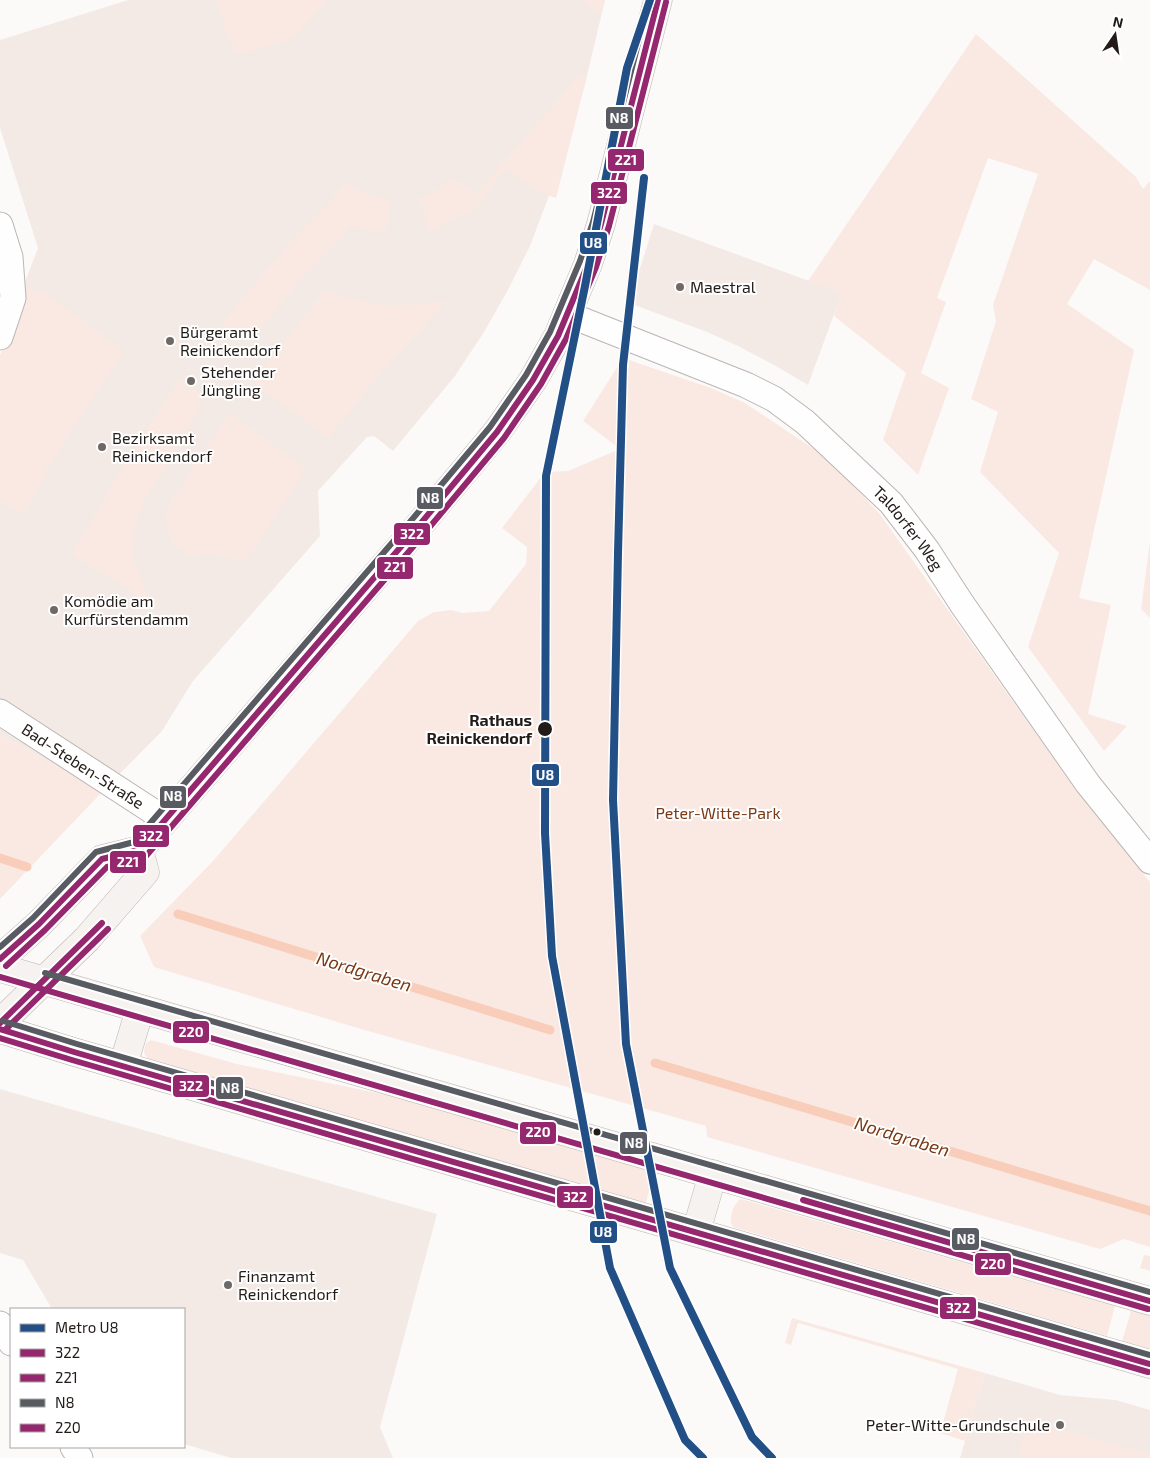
<svg xmlns="http://www.w3.org/2000/svg" width="1150" height="1458" viewBox="0 0 1150 1458" font-family="'Exo 2',sans-serif">
	<style>
		.built { fill: #f4eae5 }
		.green { fill: #f9e9e2 }
		.lines { fill: none; stroke-linecap: round; stroke-linejoin: round }
		.stream { stroke: #f8cdb9; stroke-width: 9 }
		.street-casing { stroke: #bab5b3; stroke-width: 27 }
		.secondary-casing { stroke: #bab5b3; stroke-width: 29 }
		.street { stroke: #fffefe; stroke-width: 25 }
		.secondary { stroke: #f6f2f0; stroke-width: 28 }
		.bus-1-casing { stroke: #fff; stroke-width: 10 }
		.bus-2-casing { stroke: #fff; stroke-width: 10 }
		.bus-3-casing { stroke: #fff; stroke-width: 10 }
		.bus-4-casing { stroke: #fff; stroke-width: 10 }
		.bus-1 { stroke: #95276e; stroke-width: 6 }
		.bus-2 { stroke: #95276e; stroke-width: 6 }
		.bus-3 { stroke: #595b62; stroke-width: 6 }
		.bus-4 { stroke: #95276e; stroke-width: 6 }
		.metro-1-casing { stroke: #fff; stroke-width: 11 }
		.metro-1 { stroke: #224f86; stroke-width: 8 }
		.poi-dot { fill: #6e6967; stroke: #fff; stroke-width: 2 }
		.stop-dot { fill: #221b18; stroke: #fff; stroke-width: 2 }
		.labels { text-anchor: middle; stroke-width: 4; stroke-linejoin: round; paint-order: stroke }
		.poi-label { font-size: 16px; fill: #221b18; stroke: #fff; text-anchor: start }
		.street-label { font-size: 16px; fill: #221b18; stroke: #fff }
		.stop-label { font-size: 16px; font-weight: bold; fill: #221b18; stroke: #fff; text-anchor: end }
		.park-label { font-size: 16px; fill: #7b3915; stroke: #fff }
		.water-label { font-size: 18px; font-style: italic; fill: #793712; stroke: #fff }
		.line-badge { stroke: #fff; stroke-width: 2 }
		.badge-label { font-size: 14px; text-anchor: middle; font-weight: bold; fill: #fff }
	</style>
	<rect width="100%" height="100%" fill="#fcfaf9"/>
	<g class="built">
		<polygon points="128,0 605,0 586,80 566,151 530,246 508,290 484,332 455,376 393,451 374,436 367,437 318,491 320,536 193,681 162,731 103,791 0,735 0,355 13,331 23,287 38,248 0,128 0,40"/>
		<polygon points="654,224 842,293 808,385 774,365 738,346 707,332 629,303"/>
		<polygon points="0,1089 437,1214 380,1427 393,1458 231,1458 184,1444 184,1309 52,1309 23,1260 0,1253"/>
		<polygon points="985,1373 1060,1395 1116,1400 1150,1410 1150,1458 960,1458"/>
	</g>
	<g class="green">
		<polygon points="216,0 327,0 292,39 235,55"/>
		<polygon points="582,0 605,0 601,16"/>
		<polygon points="976,34 1136,177 1143,189 1150,181 1150,290 1094,259 1067,304 1134,350 1079,598 1111,605 1088,714 1127,726 1104,751 1028,647 1059,553 980,472 998,412 971,399 996,321 993,305 1038,174 988,158 937,298 946,302 921,373 949,388 918,475 883,440 906,373 834,316 841,293 808,281"/>
		<path d="M579,75l7,5 -30,118c-19,-6 -34,-18 -50,-30l-32,41 -45,22 -10,-33c14,-5 24,-11 34,-22l22,19z"/>
		<polygon points="346,183 362,193 390,201 385,234 352,225 296,285 249,342 221,324 282,252"/>
		<polygon points="23,287 44,292 124,351 71,430 23,514 0,501 0,355 13,331"/>
		<path d="M325,291c45,16 74,17 122,10l-65,70 -54,67 -76,-56z"/>
		<polygon points="623,358 711,388 745,403 826,457 879,513 1081,797 1150,882 1150,1247 1124,1239 1100,1249 707,1137 706,1126 361,1029 154,967 140,936 214,860 418,621 434,612 451,610 462,613 489,611 526,564 527,547 502,528 545,472 568,471 620,449 583,421"/>
		<path d="M181,378c13,10 25,14 18,33l-54,88 -7,17 -5,21v23l12,27 1,13 -74,-45c34,-60 69,-120 109,-177z"/>
		<path d="M230,413l76,56 -61,93c-19,-7 -36,-11 -56,-6l-16,-15 -5,-9 -2,-17 3,-10 29,-45z"/>
		<polygon points="1150,541 1150,618 1141,609"/>
		<polygon points="0,735 103,791 0,899"/>
		<path d="M151,1040l86,24 155,32 262,76 -8,31 -497,-144c-7,-5 -5,-9 -3,-16z"/>
		<path d="M741,1199l374,107 -8,30 -374,-109c-5,-8 0,-24 8,-28z"/>
		<polygon points="1144,1255 1150,1256 1150,1271 1140,1268"/>
		<polygon points="1131,1311 1150,1316 1150,1349 1122,1341"/>
		<polygon points="792,1318 985,1373 965,1441 940,1433 958,1369 798,1323 791,1345 785,1343"/>
		<polygon points="1029,1420 1150,1454 1150,1458 1018,1458"/>
	</g>
	<g class="lines">
		<g class="stream">
			<polyline points="0,858 27,867"/>
			<polyline points="178,914 550,1030"/>
			<polyline points="655,1063 1150,1211"/>
		</g>
		<g class="street-casing">
			<g id="street">
				<polyline points="0,225 10,257 13,298 0,337"/>
				<path id="s1" d="M567,314l179,71 28,14 31,23 86,81 36,47 35,54 126,180 62,77"/>
				<path id="s2" d="M0,712l166,108"/>
				<polyline points="0,1324 11,1343"/>
				<polyline points="73,1447 80,1458"/>
			</g>
		</g>
		<g class="secondary-casing">
			<g id="secondary">
				<polyline points="0,959 39,924 102,859 139,850 411,535 497,432 533,380 558,336 588,264 601,224 658,0"/>
				<polyline points="0,968 1150,1301"/>
				<polyline points="0,1023 87,939 145,872 139,850"/>
				<polyline points="0,1029 74,1052 1150,1364"/>
				<polyline points="123,1066 140,1009"/>
				<polyline points="696,1232 713,1174"/>
			</g>
		</g>
		<use href="#street" class="street"/>
		<use href="#secondary" class="secondary"/>
		<g class="bus-1-casing">
			<g id="bus-1">
				<polyline points="0,959 39,924 102,859 139,850 411,535 497,432 533,380 558,336 588,264 601,224 658,0"/>
				<polyline points="0,1023 102,923"/>
				<polyline points="0,1029 74,1052 1150,1364"/>
				<polyline points="803,1200 1150,1301"/>
			</g>
		</g>
		<g class="bus-2-casing">
			<g id="bus-2">
				<polyline points="6,966 45,930 107,867 141,859 146,856 418,541 504,438 541,384 566,339 596,267 609,226 666,2"/>
				<polyline points="6,1029 108,929"/>
			</g>
		</g>
		<g class="bus-3-casing">
			<g id="bus-3">
				<polyline points="0,947 33,918 96,852 134,842 404,529 490,427 526,375 550,332 580,261 593,222 649,0"/>
				<polyline points="45,973 1150,1292"/>
				<polyline points="3,1021 77,1044 1150,1355"/>
			</g>
		</g>
		<g class="bus-4-casing">
			<g id="bus-4">
				<polyline points="0,977 1148,1309"/>
				<polyline points="0,1038 72,1060 1148,1372"/>
			</g>
		</g>
		<use href="#bus-1" class="bus-1"/>
		<use href="#bus-2" class="bus-2"/>
		<use href="#bus-3" class="bus-3"/>
		<use href="#bus-4" class="bus-4"/>
		<g class="metro-1-casing">
			<g id="metro-1">
				<polyline points="650,0 627,68 585,286 546,476 545,833 552,956 610,1268 685,1440 703,1458"/>
				<polyline points="644,178 623,365 618,553 613,800 626,1044 670,1268 752,1437 772,1458"/>
			</g>
		</g>
		<use href="#metro-1" class="metro-1"/>
	</g>
	<g class="poi-dot">
		<circle cx="680" cy="287" r="5"/>
		<circle cx="170" cy="341" r="5"/>
		<circle cx="191" cy="381" r="5"/>
		<circle cx="102" cy="447" r="5"/>
		<circle cx="54" cy="610" r="5"/>
		<circle cx="228" cy="1285" r="5"/>
		<circle cx="1060" cy="1425" r="5"/>
	</g>
	<g class="stop-dot">
		<circle cx="545" cy="729" r="8"/>
		<circle cx="597" cy="1132" r="4.5"/>
	</g>
	<g class="labels">
		<g class="poi-label">
			<text x="690" y="293">Maestral</text>
			<text x="180" y="338">Bürgeramt<tspan x="180" dy="18">Reinickendorf</tspan></text>
			<text x="201" y="378">Stehender<tspan x="201" dy="18">Jüngling</tspan></text>
			<text x="112" y="444">Bezirksamt<tspan x="112" dy="18">Reinickendorf</tspan></text>
			<text x="64" y="607">Komödie am<tspan x="64" dy="18">Kurfürstendamm</tspan></text>
			<text x="238" y="1282">Finanzamt<tspan x="238" dy="18">Reinickendorf</tspan></text>
			<text x="1050" y="1431" text-anchor="end">Peter-Witte-Grundschule</text>
		</g>
		<g class="street-label">
			<text dy="6" stroke="none"><textPath href="#s1" startOffset="411">Taldorfer Weg</textPath></text>
			<text dy="6" stroke="none"><textPath href="#s2" startOffset="99">Bad-Steben-Straße</textPath></text>
		</g>
		<g class="stop-label">
			<text x="532" y="726">Rathaus<tspan x="532" dy="18">Reinickendorf</tspan></text>
		</g>
		<g class="park-label">
			<text x="718" y="819">Peter-Witte-Park</text>
		</g>
		<g class="water-label">
			<text transform="translate(364 972) rotate(17)" y="6">Nordgraben</text>
			<text transform="translate(902 1137) rotate(17)" y="6">Nordgraben</text>
		</g>
	</g>
	<g class="line-badge">
		<rect x="605" y="106" width="29" height="24" rx="5" fill="#595b62"/>
		<rect x="607" y="148" width="38" height="24" rx="5" fill="#95276e"/>
		<rect x="590" y="181" width="38" height="24" rx="5" fill="#95276e"/>
		<rect x="579" y="231" width="29" height="24" rx="5" fill="#224f86"/>
		<rect x="416" y="486" width="28" height="24" rx="5" fill="#595b62"/>
		<rect x="393" y="522" width="38" height="24" rx="5" fill="#95276e"/>
		<rect x="376" y="556" width="38" height="24" rx="5" fill="#95276e"/>
		<rect x="531" y="763" width="29" height="24" rx="5" fill="#224f86"/>
		<rect x="159" y="785" width="28" height="24" rx="5" fill="#595b62"/>
		<rect x="132" y="824" width="38" height="24" rx="5" fill="#95276e"/>
		<rect x="109" y="850" width="38" height="24" rx="5" fill="#95276e"/>
		<rect x="172" y="1020" width="38" height="24" rx="5" fill="#95276e"/>
		<rect x="172" y="1074" width="38" height="24" rx="5" fill="#95276e"/>
		<rect x="215" y="1076" width="29" height="24" rx="5" fill="#595b62"/>
		<rect x="519" y="1121" width="38" height="24" rx="5" fill="#95276e"/>
		<rect x="619" y="1131" width="29" height="24" rx="5" fill="#595b62"/>
		<rect x="556" y="1185" width="38" height="24" rx="5" fill="#95276e"/>
		<rect x="589" y="1220" width="29" height="24" rx="5" fill="#224f86"/>
		<rect x="951" y="1227" width="29" height="24" rx="5" fill="#595b62"/>
		<rect x="974" y="1252" width="38" height="24" rx="5" fill="#95276e"/>
		<rect x="939" y="1296" width="38" height="24" rx="5" fill="#95276e"/>
	</g>
	<g class="badge-label">
		<text x="619" y="123">N8</text>
		<text x="626" y="165">221</text>
		<text x="609" y="198">322</text>
		<text x="593" y="248">U8</text>
		<text x="430" y="503">N8</text>
		<text x="412" y="539">322</text>
		<text x="395" y="572">221</text>
		<text x="545" y="780">U8</text>
		<text x="173" y="801">N8</text>
		<text x="151" y="841">322</text>
		<text x="128" y="867">221</text>
		<text x="191" y="1037">220</text>
		<text x="191" y="1091">322</text>
		<text x="230" y="1093">N8</text>
		<text x="538" y="1137">220</text>
		<text x="634" y="1148">N8</text>
		<text x="575" y="1202">322</text>
		<text x="603" y="1237">U8</text>
		<text x="966" y="1244">N8</text>
		<text x="993" y="1269">220</text>
		<text x="958" y="1313">322</text>
	</g>
	<rect x="10" y="1308" width="175" height="140" fill="#ffffff" stroke="#a7a4a3"/>
	<rect x="20" y="1324" width="25" height="8" fill="#224f86" stroke="#a7a4a3"/>
	<text x="55" y="1333" font-size="15" fill="#221b18">Metro U8</text>
	<rect x="20" y="1349" width="25" height="8" fill="#95276e" stroke="#a7a4a3"/>
	<text x="55" y="1358" font-size="15" fill="#221b18">322</text>
	<rect x="20" y="1374" width="25" height="8" fill="#95276e" stroke="#a7a4a3"/>
	<text x="55" y="1383" font-size="15" fill="#221b18">221</text>
	<rect x="20" y="1399" width="25" height="8" fill="#595b62" stroke="#a7a4a3"/>
	<text x="55" y="1408" font-size="15" fill="#221b18">N8</text>
	<rect x="20" y="1424" width="25" height="8" fill="#95276e" stroke="#a7a4a3"/>
	<text x="55" y="1433" font-size="15" fill="#221b18">220</text>
	<g transform="translate(1115 35) rotate(13)" stroke="#ffffff" stroke-width="4" paint-order="stroke">
	<path d="M0-4L9 19L0 12L-9 19Z" fill="#221b18"/>
	<text y="-8" font-size="14" font-weight="bold" text-anchor="middle" fill="#221b18">N</text>
	</g>
</svg>
